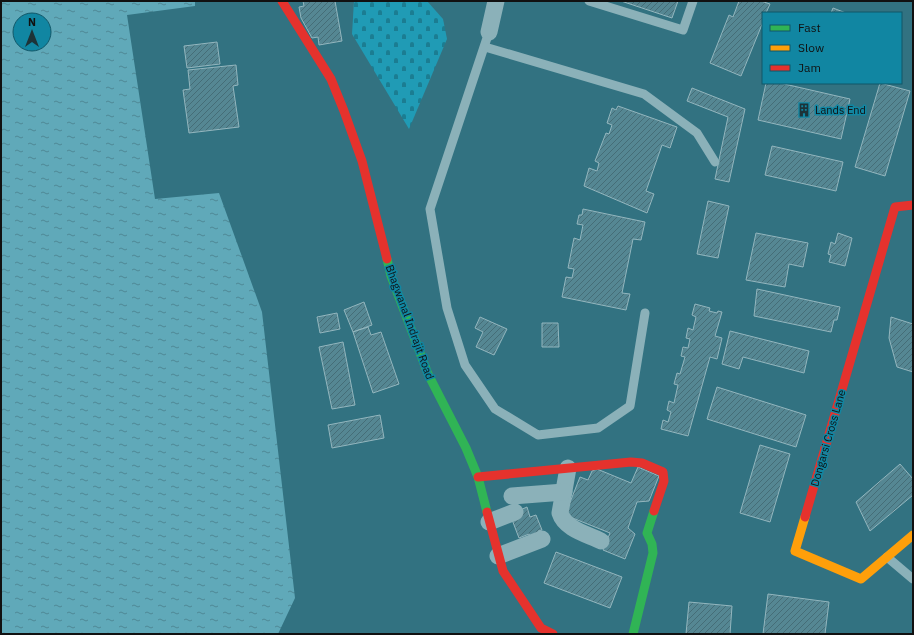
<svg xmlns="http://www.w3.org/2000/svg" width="914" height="635" viewBox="0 0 914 635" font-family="'IBM Plex Sans',sans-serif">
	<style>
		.cemetery { fill: url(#cemetery-stones) }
		.water { fill: url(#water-ripples); fill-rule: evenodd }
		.building { fill: url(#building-hatch); stroke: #93b6be }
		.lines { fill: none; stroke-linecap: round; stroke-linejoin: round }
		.lane { stroke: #8bb1b9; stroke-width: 9 }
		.street { stroke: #8bb1b9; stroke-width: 17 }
		.fast { stroke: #30b455; stroke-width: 9 }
		.slow { stroke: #ff9f0a; stroke-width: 9 }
		.jam { stroke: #e5322d; stroke-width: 9 }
		.labels { text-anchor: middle; stroke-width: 3; stroke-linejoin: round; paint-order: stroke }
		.poi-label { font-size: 11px; fill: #111; stroke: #1186a2; text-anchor: start }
		.street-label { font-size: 11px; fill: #111; stroke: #1186a2 }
	</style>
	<defs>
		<pattern id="cemetery-stones" width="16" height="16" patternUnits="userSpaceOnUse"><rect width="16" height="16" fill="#209bb5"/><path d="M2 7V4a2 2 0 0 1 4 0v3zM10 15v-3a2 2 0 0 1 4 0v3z" fill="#1b7d92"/></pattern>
		<pattern id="water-ripples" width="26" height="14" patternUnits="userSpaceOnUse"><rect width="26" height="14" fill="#60a9b9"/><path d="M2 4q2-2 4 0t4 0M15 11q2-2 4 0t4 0" fill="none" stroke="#4e8895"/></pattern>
		<pattern id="building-hatch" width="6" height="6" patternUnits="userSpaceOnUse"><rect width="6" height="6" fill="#558793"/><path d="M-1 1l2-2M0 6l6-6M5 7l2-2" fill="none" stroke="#456d77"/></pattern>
	</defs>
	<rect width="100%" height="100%" fill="#327281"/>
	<polygon class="cemetery" points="354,1 427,1 443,19 447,39 409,129 352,34"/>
	<path class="water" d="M1,1h194v5l-68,9 28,184 64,-6 43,119 33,286 -17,36h-277zM20,20h24v24h-24z"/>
	<g class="building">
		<polygon points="303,1 335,1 342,41 319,45 318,37 312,38 301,18 299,7 304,6"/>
		<polygon points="621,1 678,1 672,18"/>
		<polygon points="739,1 761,1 770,4 766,13 763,13 763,22 741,76 710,63 729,15 733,17"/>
		<polygon points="833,8 846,13 831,13"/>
		<polygon points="217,42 220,64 187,68 184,46"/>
		<polygon points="236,65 238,85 233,86 239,127 189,133 183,90 190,89 188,70"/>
		<polygon points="766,83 780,83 850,99 841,139 758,120"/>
		<polygon points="880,83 910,91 885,176 855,167"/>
		<polygon points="692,88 745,109 729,182 715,179 728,117 687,101"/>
		<polygon points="618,106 677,127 670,148 662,145 646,191 654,194 647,213 584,186 589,168 597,171 599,163 595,161 606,133 609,134 612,125 607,123 612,108 616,110"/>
		<polygon points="772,146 843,162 836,191 765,175"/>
		<polygon points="708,201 729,206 718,258 697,254"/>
		<polygon points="583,209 645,222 641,240 633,239 622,293 630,294 626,310 562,297 566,277 572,278 574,269 568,268 574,238 580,240 583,225 577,224 579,215 582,215"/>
		<polygon points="756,233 808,243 803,267 789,264 785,287 746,280"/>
		<polygon points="838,233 852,238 845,266 829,262 831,255 828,254 831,242 835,244"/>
		<polygon points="757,289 840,307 837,320 834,320 831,332 754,316"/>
		<polygon points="364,302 372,325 353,332 344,310"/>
		<polygon points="695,304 710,308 709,311 717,313 718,311 722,312 715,336 722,338 717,359 710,357 688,436 661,429 663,420 668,422 671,412 667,410 669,401 674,403 678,385 674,384 677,373 680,374 685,357 681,356 683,347 688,348 690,339 686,338 688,328 693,330 696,317 692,315"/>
		<polygon points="337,313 340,329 320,333 317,317"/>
		<polygon points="480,317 507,329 494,355 476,347 483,332 475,328"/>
		<polygon points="891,317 913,324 913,372 897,367 889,338"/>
		<polygon points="542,323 558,323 559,347 542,347"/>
		<polygon points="368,327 371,335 381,332 399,384 373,393 353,332"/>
		<polygon points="730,331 809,351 804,373 743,357 739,369 722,364"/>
		<polygon points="343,342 355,405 332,409 319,347"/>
		<polygon points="717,387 806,415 796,447 707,419"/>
		<polygon points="380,415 384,438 332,448 328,425"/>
		<polygon points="760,445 790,454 770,522 740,513"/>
		<polygon points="900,464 913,479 913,495 870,531 856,502"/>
		<polygon points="638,467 659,476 649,501 637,502 628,528 635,534 625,559 603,550 610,533 565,515 580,477 588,480 592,471 597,469 631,483"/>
		<polygon points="527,507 530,517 536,515 542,530 538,531 540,536 531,539 529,534 519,538 511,517 518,511"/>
		<polygon points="556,552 622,577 610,608 544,583"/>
		<polygon points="768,594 829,602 825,634 763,634"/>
		<polygon points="689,602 732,606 730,634 686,634"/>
	</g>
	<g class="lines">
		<g class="lane">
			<polyline points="589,1 683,30 693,1"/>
			<polyline points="489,32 430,209 447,308 465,365 495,409 538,435 598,428 630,406 645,313"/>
			<polyline points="485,47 644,94 697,133 715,162"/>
			<polyline points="887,557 913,579"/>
		</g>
		<g class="street">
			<polyline points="489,32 496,1"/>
			<path d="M568,468l-8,45c5,16 27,21 41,28"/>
			<polyline points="512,496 564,492"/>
			<polyline points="489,522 515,512"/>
			<polyline points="498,556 542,539"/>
		</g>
		<g class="fast">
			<polyline points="387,259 391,276 428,374 466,448 478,477 487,512"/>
			<polyline points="633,634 653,553 652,544 647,533 654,511"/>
		</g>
		<polyline class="slow" points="805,517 795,551 861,579 913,535"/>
		<g class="jam">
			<polyline points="282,1 331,79 344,111 362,161 387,259"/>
			<polyline points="478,477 631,462 642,463 663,472 664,481 654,511"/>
			<polyline points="487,512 503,571 541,628 553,634"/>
			<polyline points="805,517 895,207 913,205"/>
		</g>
	</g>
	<defs>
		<g id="building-bare" transform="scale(1.08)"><path d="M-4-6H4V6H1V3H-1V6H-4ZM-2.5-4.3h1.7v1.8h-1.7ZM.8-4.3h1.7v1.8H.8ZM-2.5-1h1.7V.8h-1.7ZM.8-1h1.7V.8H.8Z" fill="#1d3338" stroke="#1186a2" stroke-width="2.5" paint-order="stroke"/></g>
	</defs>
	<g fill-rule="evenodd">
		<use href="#building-bare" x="804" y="110"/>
	</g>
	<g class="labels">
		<g class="poi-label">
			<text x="815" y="114">Lands End</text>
		</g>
		<g class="street-label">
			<text transform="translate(410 322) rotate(70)" y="4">Bhagwanal Indrajit Road</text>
			<text transform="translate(828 438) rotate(-74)" y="4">Dongarsi Cross Lane</text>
		</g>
	</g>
	<rect width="914" height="635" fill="none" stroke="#111111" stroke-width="4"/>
	<rect x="762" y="12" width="140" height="72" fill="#1186a2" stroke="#115768"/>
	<rect x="770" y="25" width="20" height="6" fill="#30b455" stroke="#115768"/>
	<text x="798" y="32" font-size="12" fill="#111111">Fast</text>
	<rect x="770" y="45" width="20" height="6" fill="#ff9f0a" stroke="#115768"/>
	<text x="798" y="52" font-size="12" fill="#111111">Slow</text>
	<rect x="770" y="65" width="20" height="6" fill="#e5322d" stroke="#115768"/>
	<text x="798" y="72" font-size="12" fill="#111111">Jam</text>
	<g transform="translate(32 32)"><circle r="19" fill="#1186a2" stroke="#115768"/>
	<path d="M0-3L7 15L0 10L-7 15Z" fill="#1d3338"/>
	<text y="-6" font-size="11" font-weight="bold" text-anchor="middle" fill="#111111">N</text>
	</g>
</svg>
